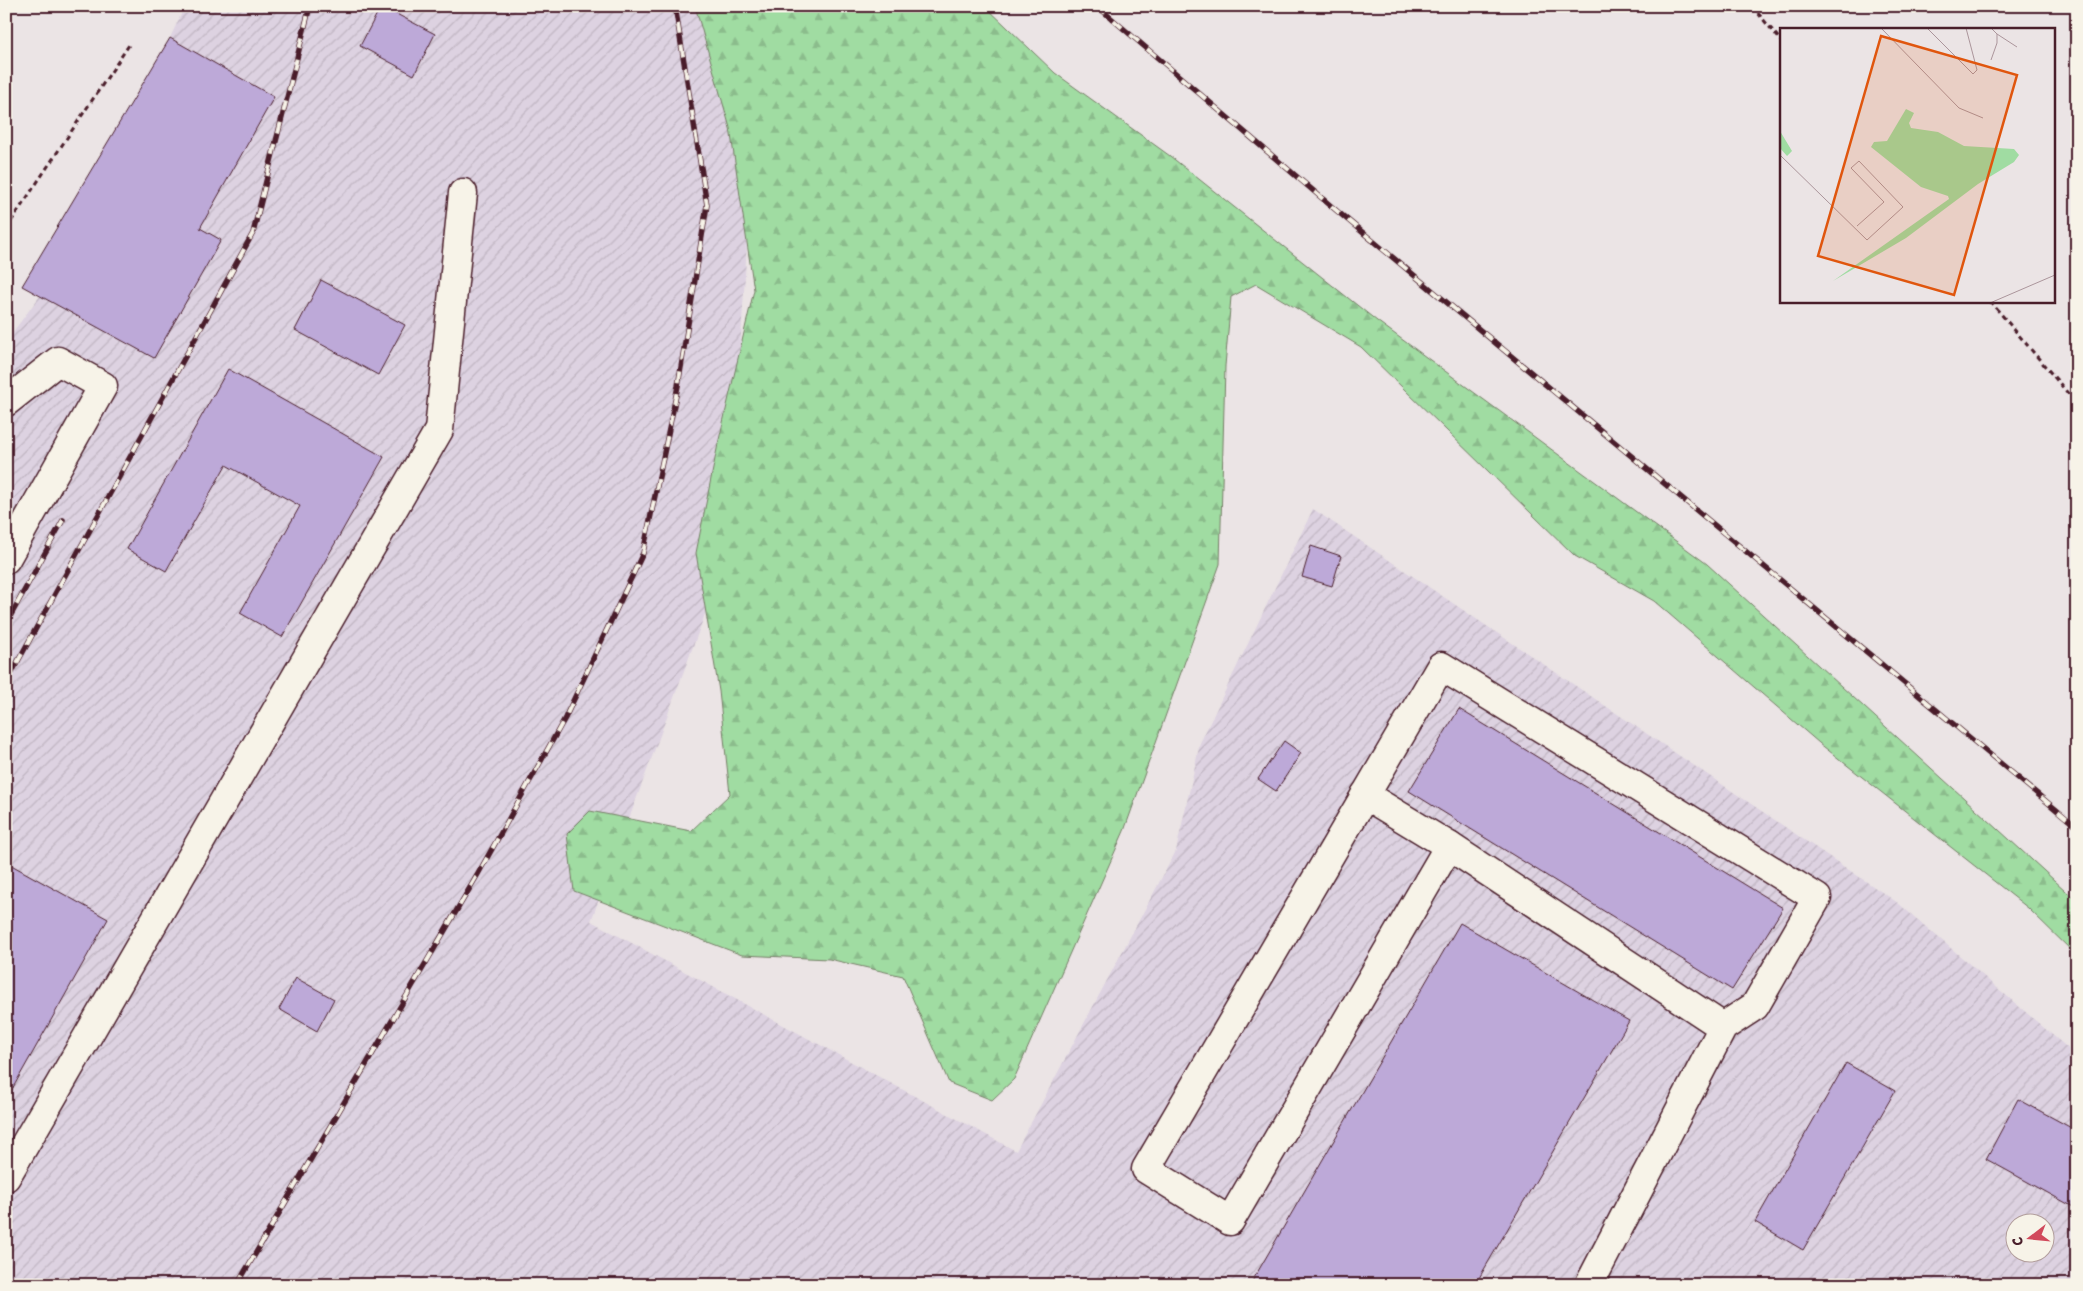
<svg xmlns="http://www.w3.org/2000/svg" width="2083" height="1291" viewBox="0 0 2083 1291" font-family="'Shantell Sans',sans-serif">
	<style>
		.industrial { fill: url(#industrial-furrows); fill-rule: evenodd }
		.forest { fill: url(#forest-firs); stroke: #757e66 }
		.building { fill: #bda9d8; stroke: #4a1f2b }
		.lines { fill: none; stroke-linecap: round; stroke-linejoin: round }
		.minor-casing { stroke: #4a1f2b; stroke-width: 31 }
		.path { stroke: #4a1f2b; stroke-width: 3; stroke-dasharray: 5 4; stroke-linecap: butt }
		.minor { stroke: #f7f3e8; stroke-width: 28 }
		.rail-casing { stroke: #4a1f2b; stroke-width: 5.5 }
		.rail { stroke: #f7f3e8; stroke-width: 4; stroke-dasharray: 11; stroke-linecap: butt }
		.inset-road { fill: none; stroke: #ab959b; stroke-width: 1 }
		.view { fill: #e0560e; fill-opacity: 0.15; stroke: #e0560e; stroke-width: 2.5 }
		.inset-edge { fill: none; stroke: #4a1f2b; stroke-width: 2.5 }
	</style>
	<defs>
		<pattern id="industrial-furrows" width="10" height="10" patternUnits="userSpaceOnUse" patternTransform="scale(1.25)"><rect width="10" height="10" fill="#ddd2e1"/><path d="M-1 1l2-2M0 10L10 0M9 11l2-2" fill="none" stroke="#bfb4c1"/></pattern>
		<pattern id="forest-firs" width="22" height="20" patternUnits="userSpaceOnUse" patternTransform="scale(1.25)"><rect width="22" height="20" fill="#a0dca2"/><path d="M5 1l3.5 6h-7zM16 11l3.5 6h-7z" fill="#8bbc8c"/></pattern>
	</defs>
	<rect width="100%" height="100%" fill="#ebe4e5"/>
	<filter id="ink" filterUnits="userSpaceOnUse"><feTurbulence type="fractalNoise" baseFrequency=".02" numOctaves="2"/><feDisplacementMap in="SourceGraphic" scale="10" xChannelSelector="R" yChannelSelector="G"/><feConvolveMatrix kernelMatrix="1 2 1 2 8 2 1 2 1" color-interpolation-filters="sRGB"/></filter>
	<g filter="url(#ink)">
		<path class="industrial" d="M185,6h533l35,145 -26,404 -136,366 425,230 160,-300 24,-108 113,-234 585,394 179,153v229h-2071v-944l34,-45 -18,-10 148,-248zM2016,1224h30v30h-30z"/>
		<polygon class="forest" points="695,6 985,6 1055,73 1170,156 1377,321 1707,564 2077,901 2077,956 2028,908 1819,743 1654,601 1575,556 1361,347 1256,284 1231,297 1225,366 1220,564 1124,831 1014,1079 992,1100 949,1083 903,976 829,959 742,955 574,891 567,834 590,811 691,831 730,794 719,691 696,553 718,444 754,290 730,128"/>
		<g class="building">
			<polygon points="381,6 435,34 414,75 360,46"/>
			<polygon points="170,38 274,97 200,228 221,240 154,358 22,286"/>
			<polygon points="321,280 405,325 378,375 295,330"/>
			<polygon points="228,369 384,457 282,637 240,613 300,506 226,465 166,571 127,549"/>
			<polygon points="1311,546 1341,556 1332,586 1302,577"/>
			<polygon points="1459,709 1783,908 1732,990 1409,791"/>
			<polygon points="1284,741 1301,753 1276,791 1258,779"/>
			<polygon points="6,862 108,919 6,1100"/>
			<polygon points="1460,923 1629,1021 1475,1285 1250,1285"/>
			<polygon points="296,978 334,999 317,1031 279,1009"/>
			<polygon points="1846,1063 1895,1091 1803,1250 1755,1222"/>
			<polygon points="2018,1099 2077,1131 2077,1209 1986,1159"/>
		</g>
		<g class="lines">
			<g class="minor-casing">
				<g id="minor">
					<polyline points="6,402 58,361 103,386 6,559"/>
					<polyline points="1365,795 1449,846"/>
					<polyline points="6,1177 439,430 463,193"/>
					<polyline points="1589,1285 1723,1027 1755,1006 1817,898 1441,666 1146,1169 1230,1221 1449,846 1723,1027"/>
				</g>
			</g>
			<g class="path">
				<polyline points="1752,6 1782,42"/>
				<polyline points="6,229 131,42"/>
				<polyline points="1990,301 2077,404"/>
			</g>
			<use href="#minor" class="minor"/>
			<g class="rail-casing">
				<g id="rail">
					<polyline points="1097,6 1337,211 2077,827"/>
					<polyline points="6,624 63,520"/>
					<polyline points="6,683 253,233 310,6"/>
					<polyline points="237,1285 478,874 565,718 643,553 678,386 707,205 675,6"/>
				</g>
			</g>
			<use href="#rail" class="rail"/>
		</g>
	</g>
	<g transform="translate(1780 28)">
		<rect width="275" height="275" fill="#ebe4e5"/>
		<path d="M126,81l8,4 -5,10 2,5 27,4 26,14 50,3 5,6 -5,7 -36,22 -72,54 -73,43 116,-82 -1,-3 -27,-9 -50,-40 3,-5 13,-1zM0,103l12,20 -5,5 -7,-8z" fill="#a0dca2"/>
		<path class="inset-road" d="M101,0l78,80 24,10M147,0l46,46 4,-4 -11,-42M211,0l6,6v9l-6,17M217,6l20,13M0,127l87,85 36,-33 -44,-46 -8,7 33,34 -27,24M210,275l65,-28"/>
		<path class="view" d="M101,8l136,39 -63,220 -136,-39z"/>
		<rect width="275" height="275" class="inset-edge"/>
	</g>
	<rect width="2083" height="1291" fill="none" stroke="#f7f3e8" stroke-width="25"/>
	<rect x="12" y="12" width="2058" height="1266" fill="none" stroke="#4a1f2b" stroke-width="2" filter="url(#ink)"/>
	<g transform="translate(2030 1238) rotate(254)"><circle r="24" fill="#f7f3e8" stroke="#b29e9c"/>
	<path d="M0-4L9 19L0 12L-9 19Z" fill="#d1495b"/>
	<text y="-8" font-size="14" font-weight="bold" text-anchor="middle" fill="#4a1f2b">С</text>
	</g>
</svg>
